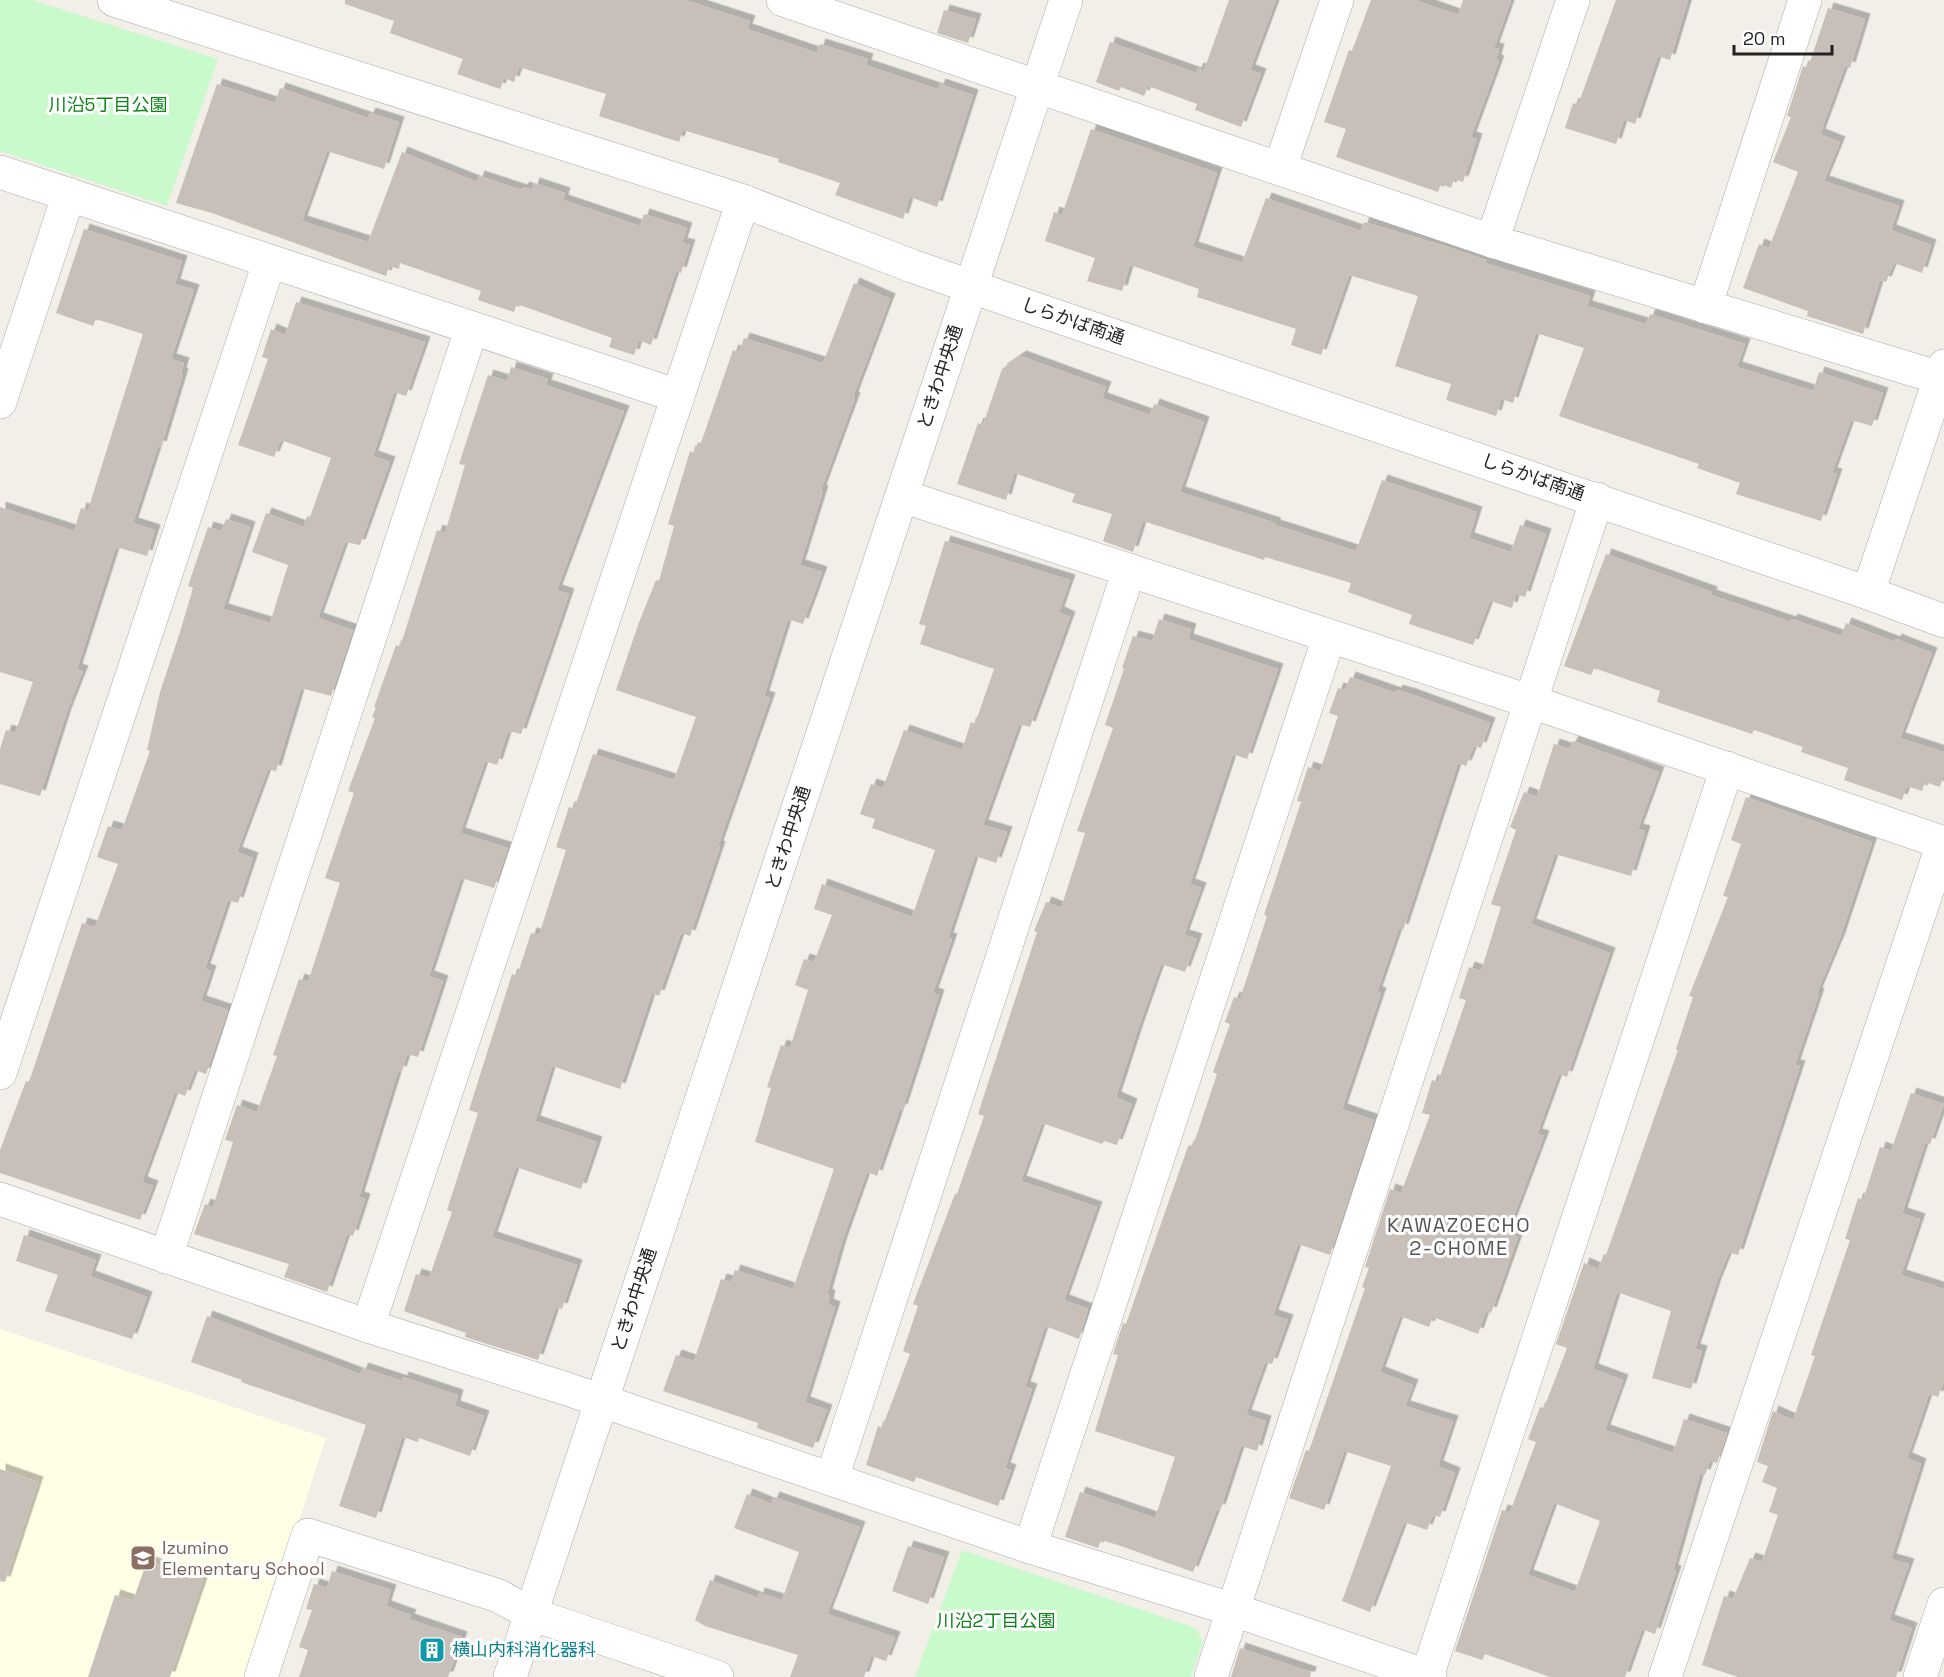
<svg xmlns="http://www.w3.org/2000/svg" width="1944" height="1677" viewBox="0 0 1944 1677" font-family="'Space Grotesk','Noto Sans JP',sans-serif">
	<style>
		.education { fill: #ffffe5 }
		.park { fill: #c8facc }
		.building { fill: #c7bfb8; fill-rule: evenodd; filter: url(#shadow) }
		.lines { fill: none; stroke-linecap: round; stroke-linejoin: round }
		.minor-casing { stroke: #a9a9a9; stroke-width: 34 }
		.minor { stroke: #fff; stroke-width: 33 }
		.labels { text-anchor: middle; stroke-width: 6; stroke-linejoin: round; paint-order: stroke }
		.park-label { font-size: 18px; fill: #0c8416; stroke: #fff }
		.street-label { font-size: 18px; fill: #222; stroke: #fff }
		.education-label { font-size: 18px; fill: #785e54; stroke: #fff; text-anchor: start }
		.culture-label { font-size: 18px; fill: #0d838f; stroke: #fff; text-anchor: start }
		.neighbourhood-label { font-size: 20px; letter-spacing: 1.5px; fill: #555; stroke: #fff }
	</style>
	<defs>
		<filter id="shadow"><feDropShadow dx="5.5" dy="-5.5" stdDeviation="0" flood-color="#0004"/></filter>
	</defs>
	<rect width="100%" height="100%" fill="#f2efe9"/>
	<polygon class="education" points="0,1329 326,1438 248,1677 0,1677"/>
	<g class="park">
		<polygon points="0,0 32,0 218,59 167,206 0,151"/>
		<polygon points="962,1550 1196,1628 1203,1642 1191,1677 915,1677"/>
	</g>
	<g class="building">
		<polygon points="345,0 685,0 750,21 747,29 817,53 820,44 868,59 866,65 938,89 940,84 973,95 937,207 910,197 903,219 835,195 840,183 778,162 779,159 683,130 679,142 599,116 606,94 519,67 514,82 504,78 500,89 457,74 463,59 390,33 394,21 345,4"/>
		<polygon points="1229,0 1276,0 1250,70 1261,74 1241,127 1195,110 1197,104 1148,86 1144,96 1121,87 1119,91 1096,82 1110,42 1196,73 1198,68 1204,70"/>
		<polygon points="1371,0 1415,0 1458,15 1463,0 1511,0 1494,48 1499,49 1496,60 1499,61 1471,137 1477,139 1463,182 1454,179 1451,188 1441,184 1438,192 1336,157 1346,129 1324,122 1349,50 1352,51"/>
		<polygon points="1616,0 1688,0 1670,60 1658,56 1635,124 1624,120 1616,144 1565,128 1573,103 1578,105"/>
		<polygon points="1828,8 1865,19 1850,68 1845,66 1820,134 1840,142 1824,181 1899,206 1891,230 1931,245 1922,273 1894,263 1886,282 1880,280 1863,334 1807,316 1808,311 1743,288 1759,244 1769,248 1798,172 1773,162 1791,117 1787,116 1803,66 1808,68"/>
		<polygon points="944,10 976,19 968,43 937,33"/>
		<polygon points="217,84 275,103 280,88 368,118 370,113 399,122 384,169 327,151 302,221 368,242 402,152 477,182 479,176 522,190 524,187 532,190 534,183 565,193 563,200 640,226 644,214 687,228 682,243 690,245 681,273 676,271 651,345 639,340 634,355 609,347 612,338 517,304 514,312 478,300 481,291 400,263 399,269 389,266 386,276 212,213 176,203"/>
		<polygon points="1091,129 1217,173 1193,247 1242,263 1266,198 1361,231 1364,222 1445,246 1486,260 1485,263 1590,296 1587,306 1646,324 1650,314 1745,344 1737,367 1813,391 1819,372 1883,393 1872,426 1851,420 1832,473 1837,474 1821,521 1736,494 1740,483 1697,468 1699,464 1559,416 1584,348 1536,333 1513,403 1501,399 1496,416 1446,400 1451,384 1395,366 1418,296 1349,275 1321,355 1291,345 1296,329 1197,297 1199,289 1130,265 1122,291 1087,281 1095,258 1045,241 1054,212 1062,215"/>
		<polygon points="84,229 182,261 175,284 194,290 171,359 184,363 181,373 183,374 161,447 158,446 133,523 155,530 147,556 116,547 77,669 83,671 66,714 40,796 0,784 0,749 6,730 15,733 33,682 0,672 0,507 74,531 81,508 88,510 143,334 96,319 93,326 56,313"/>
		<polygon points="854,283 890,299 853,397 855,398 821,490 823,491 800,565 822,572 803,624 788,619 764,696 770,698 718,846 720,847 690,936 681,933 659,996 652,993 620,1089 552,1066 535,1121 597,1142 581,1189 516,1167 492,1237 577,1265 562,1309 556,1307 538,1360 465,1337 466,1333 404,1311 416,1274 429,1278 452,1212 447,1210 478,1113 469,1110 512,974 517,976 531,933 539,935 566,850 556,847 569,807 574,809 593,754 674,780 696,717 616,690 638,625 656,580 659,581 674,526 668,524 690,451 694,453 698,442 701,443 733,350 739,352 744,338 823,363"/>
		<polygon points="296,302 425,342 406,396 394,392 373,456 390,462 360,545 345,542 318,618 353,630 331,696 301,688 276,771 268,769 237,852 253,858 238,903 228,900 205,969 211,971 201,1001 228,1010 206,1074 195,1070 185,1096 175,1092 142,1182 153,1186 140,1220 0,1173 0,1150 26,1081 29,1082 82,923 95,927 118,864 97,857 108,826 122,830 150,751 147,750 160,692 180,632 193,588 188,586 208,527 221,531 226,519 250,527 223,609 270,623 288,565 252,552 266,513 304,527 307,516 310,517 331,458 281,440 274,457 238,445 268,359 262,357 271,329 285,335"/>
		<polygon points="1021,356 1106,387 1102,398 1150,415 1154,404 1204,422 1180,492 1275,523 1275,525 1356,551 1382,480 1477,512 1469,538 1511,552 1520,525 1546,534 1525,597 1516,594 1512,608 1490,601 1473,645 1409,624 1412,615 1348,592 1351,583 1265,557 1264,560 1143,521 1133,552 1103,541 1112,514 1072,502 1075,494 1014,473 1006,500 957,484 978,423 983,425 1002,369"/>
		<polygon points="511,367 548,379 546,385 624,411 557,590 569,594 521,734 508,731 497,765 485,761 460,833 508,848 494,888 461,878 429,976 443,981 418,1057 407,1054 401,1072 398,1071 359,1197 365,1199 353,1236 347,1234 327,1292 284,1277 289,1264 194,1234 205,1204 213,1207 233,1142 225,1140 237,1105 257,1112 277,1056 273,1055 299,979 308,982 340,883 325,878 354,793 348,791 375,718 372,717 376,708 374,707 396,645 400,647 437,530 445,533 465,465 459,464 488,375 507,381"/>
		<polygon points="945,541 1070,580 1059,612 1070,617 1030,727 1019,724 983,825 1007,832 996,863 975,856 948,938 952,939 933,993 939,995 902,1110 900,1109 877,1176 867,1172 841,1245 827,1294 830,1296 828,1304 835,1307 805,1402 827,1410 813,1448 757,1428 758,1423 663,1391 676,1355 694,1361 721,1279 731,1282 735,1270 793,1289 834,1169 755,1142 771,1088 767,1087 781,1045 790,1048 808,990 795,985 804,959 814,962 832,915 814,909 822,884 912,917 935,850 872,828 875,819 860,814 871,784 883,788 904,730 962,750 971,722 975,724 994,669 920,644 926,626 919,624"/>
		<polygon points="1606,554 1712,592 1711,595 1791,622 1792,619 1841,636 1846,623 1895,642 1896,639 1932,653 1900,738 1944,752 1944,774 1940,787 1925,782 1922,791 1907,786 1902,800 1844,780 1848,768 1801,752 1803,747 1754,730 1752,734 1657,702 1660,691 1594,668 1591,675 1564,666"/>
		<polygon points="1159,619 1191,629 1188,639 1278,669 1247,759 1233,754 1190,884 1201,888 1184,935 1197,939 1185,972 1161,964 1138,1029 1116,1097 1132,1104 1117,1145 1104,1141 1102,1144 1042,1123 1021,1181 1097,1207 1064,1300 1088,1309 1079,1339 1045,1326 1025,1387 1032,1389 1005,1468 1011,1470 998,1506 916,1477 914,1482 866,1465 878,1426 882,1428 910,1354 903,1351 918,1306 913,1304 955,1194 957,1194 984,1116 978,1114 1037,932 1034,931 1046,902 1061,908 1085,833 1077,831 1113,728 1105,725 1124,669 1122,668 1133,636 1152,641"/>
		<polygon points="1350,677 1396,693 1397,690 1411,694 1490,723 1481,748 1474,746 1466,766 1458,763 1403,930 1399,928 1377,992 1381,993 1342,1109 1374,1120 1330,1255 1298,1244 1273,1315 1288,1320 1272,1364 1265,1362 1246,1415 1266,1421 1257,1451 1241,1446 1220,1510 1217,1509 1193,1572 1118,1545 1101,1540 1098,1548 1065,1537 1080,1492 1155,1518 1175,1457 1095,1431 1118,1355 1113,1354 1123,1323 1126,1324 1187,1149 1189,1145 1193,1146 1217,1074 1213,1072 1230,1024 1225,1022 1234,997 1240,999 1267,916 1264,915 1301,802 1297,801 1308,767 1320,771 1338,716 1329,713 1338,688 1345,690"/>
		<polygon points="1573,741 1659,772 1638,829 1645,831 1631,876 1555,854 1531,924 1610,953 1567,1077 1559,1074 1537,1134 1544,1136 1507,1234 1518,1237 1491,1313 1486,1311 1478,1334 1433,1317 1429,1327 1400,1316 1380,1372 1413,1385 1405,1406 1453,1421 1438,1466 1455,1473 1440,1517 1433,1515 1427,1530 1404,1522 1370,1612 1342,1601 1391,1466 1344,1451 1324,1510 1289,1498 1306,1450 1309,1451 1365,1288 1362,1287 1369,1268 1365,1267 1390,1189 1401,1193 1430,1115 1422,1113 1432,1080 1438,1082 1466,1000 1459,998 1469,967 1481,971 1501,907 1491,904 1516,830 1510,827 1524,792 1537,797 1554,744 1569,749"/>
		<path d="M1746,797l126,45 -32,96 -23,55 2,1 -24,71 5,1 -62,189 -9,-3 -13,32 -21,65 7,2 -11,38 -39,-11 19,-67 -54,-19 -24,77 30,11 -18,50 68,23 11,-34 43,14 -10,30 -7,-2 -5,14 -5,-1 -27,96 3,1 -21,63 -13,-5 -17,48h-75l-65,-23 -3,6 -27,-9 47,-141 8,2 26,-70 -8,-3 12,-32 4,1 23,-60 -11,-4 28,-81 14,6 6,-15 2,1 72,-205 -2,-1 17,-52 -4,-1 39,-99 -5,-1 18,-52 -10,-4zM1554,1503l46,18 -25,71 -47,-17z"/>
		<polygon points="1911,1093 1944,1104 1930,1144 1925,1143 1902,1213 1920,1219 1901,1275 1944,1289 1944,1381 1938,1397 1929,1394 1907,1458 1921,1464 1891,1559 1909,1564 1889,1620 1912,1628 1896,1677 1738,1677 1702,1665 1724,1596 1733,1599 1750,1558 1762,1562 1778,1515 1769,1512 1777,1488 1762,1482 1768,1466 1757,1462 1773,1411 1793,1420 1815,1356 1811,1355 1850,1240 1845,1239 1858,1198 1863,1200 1880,1147 1891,1151"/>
		<polygon points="24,1235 96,1260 90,1276 147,1297 132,1339 45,1311 58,1275 16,1261"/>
		<polygon points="207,1316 360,1374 363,1368 402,1381 403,1377 458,1395 455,1406 484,1416 470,1456 419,1438 418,1442 402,1437 376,1518 339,1506 366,1425 241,1382 242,1380 191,1362"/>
		<polygon points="0,1469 38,1482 5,1582 0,1581"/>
		<polygon points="747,1494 771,1504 774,1497 860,1527 827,1614 895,1637 886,1661 871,1656 864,1677 790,1677 798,1655 705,1626 695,1620 710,1580 758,1598 759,1593 782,1600 799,1552 734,1528"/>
		<polygon points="908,1546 944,1557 928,1604 892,1591"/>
		<polygon points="147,1561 203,1580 170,1677 88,1677 115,1595 133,1601"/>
		<polygon points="332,1571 391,1590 386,1606 411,1615 409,1619 462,1637 448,1677 299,1677 308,1650 299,1647 312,1610 306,1609 314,1584 327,1588"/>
		<polygon points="1240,1648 1311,1672 1310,1677 1231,1677"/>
	</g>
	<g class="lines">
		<g class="minor-casing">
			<g id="minor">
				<polyline points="114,0 743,201 912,266 1024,305 1868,593 1944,366"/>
				<polyline points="783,0 1492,241 1940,378"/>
				<polyline points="1280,168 1337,0"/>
				<polyline points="0,172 678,396"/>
				<polyline points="1492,241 1573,0"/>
				<polyline points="1705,307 1805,0"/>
				<polyline points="0,402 69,194"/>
				<polyline points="902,496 1532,702 1944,843"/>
				<polyline points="1868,593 1944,621"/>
				<polyline points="0,1073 269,263"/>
				<polyline points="0,1199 368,1326 567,1389 1030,1547 1234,1610 1430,1677"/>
				<polyline points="166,1257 471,330"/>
				<polyline points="368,1326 743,201"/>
				<polyline points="832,1478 1129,570"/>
				<polyline points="1030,1547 1329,637"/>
				<polyline points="1427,1676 1727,768"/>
				<polyline points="261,1677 308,1535 499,1596 531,1614 717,1677"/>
				<polyline points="510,1677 1066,0"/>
				<polyline points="1211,1677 1597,499"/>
				<polyline points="1665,1677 1943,843"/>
				<polyline points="1920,1677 1944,1604"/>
			</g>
		</g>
		<use href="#minor" class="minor"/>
	</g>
	<defs>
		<g id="school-square" transform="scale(1.35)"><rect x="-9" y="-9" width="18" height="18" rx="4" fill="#8d6e63" stroke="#fff"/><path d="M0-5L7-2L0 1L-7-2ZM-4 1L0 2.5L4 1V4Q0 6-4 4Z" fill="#fff"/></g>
		<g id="building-square" transform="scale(1.35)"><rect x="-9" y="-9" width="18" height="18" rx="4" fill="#0f9aa8" stroke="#fff"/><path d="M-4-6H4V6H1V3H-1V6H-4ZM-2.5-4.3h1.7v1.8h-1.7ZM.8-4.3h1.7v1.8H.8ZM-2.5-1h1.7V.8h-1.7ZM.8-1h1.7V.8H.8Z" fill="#fff"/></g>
	</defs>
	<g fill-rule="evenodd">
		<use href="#school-square" x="143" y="1558"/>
		<use href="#building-square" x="432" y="1650"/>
	</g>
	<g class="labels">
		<g class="park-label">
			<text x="108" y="111">川沿5丁目公園</text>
			<text x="996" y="1627">川沿2丁目公園</text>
		</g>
		<g class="street-label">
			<text transform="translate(1073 321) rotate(19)" y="6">しらかば南通</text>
			<text transform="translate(940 377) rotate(-72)" y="6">ときわ中央通</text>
			<text transform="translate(1533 477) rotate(19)" y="6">しらかば南通</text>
			<text transform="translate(788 838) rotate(-72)" y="6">ときわ中央通</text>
			<text transform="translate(634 1300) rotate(-72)" y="6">ときわ中央通</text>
		</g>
		<g class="education-label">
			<text x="162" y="1554">Izumino<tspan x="162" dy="21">Elementary School</tspan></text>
		</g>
		<g class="culture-label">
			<text x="452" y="1656">横山内科消化器科</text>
		</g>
		<g class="neighbourhood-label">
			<text x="1459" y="1232">KAWAZOECHO<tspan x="1459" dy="23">2-CHOME</tspan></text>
		</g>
	</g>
	<path d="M1734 45v9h98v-9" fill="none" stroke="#222222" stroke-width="3"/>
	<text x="1743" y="45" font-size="18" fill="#222222" stroke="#ffffff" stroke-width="4.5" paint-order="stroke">20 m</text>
</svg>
